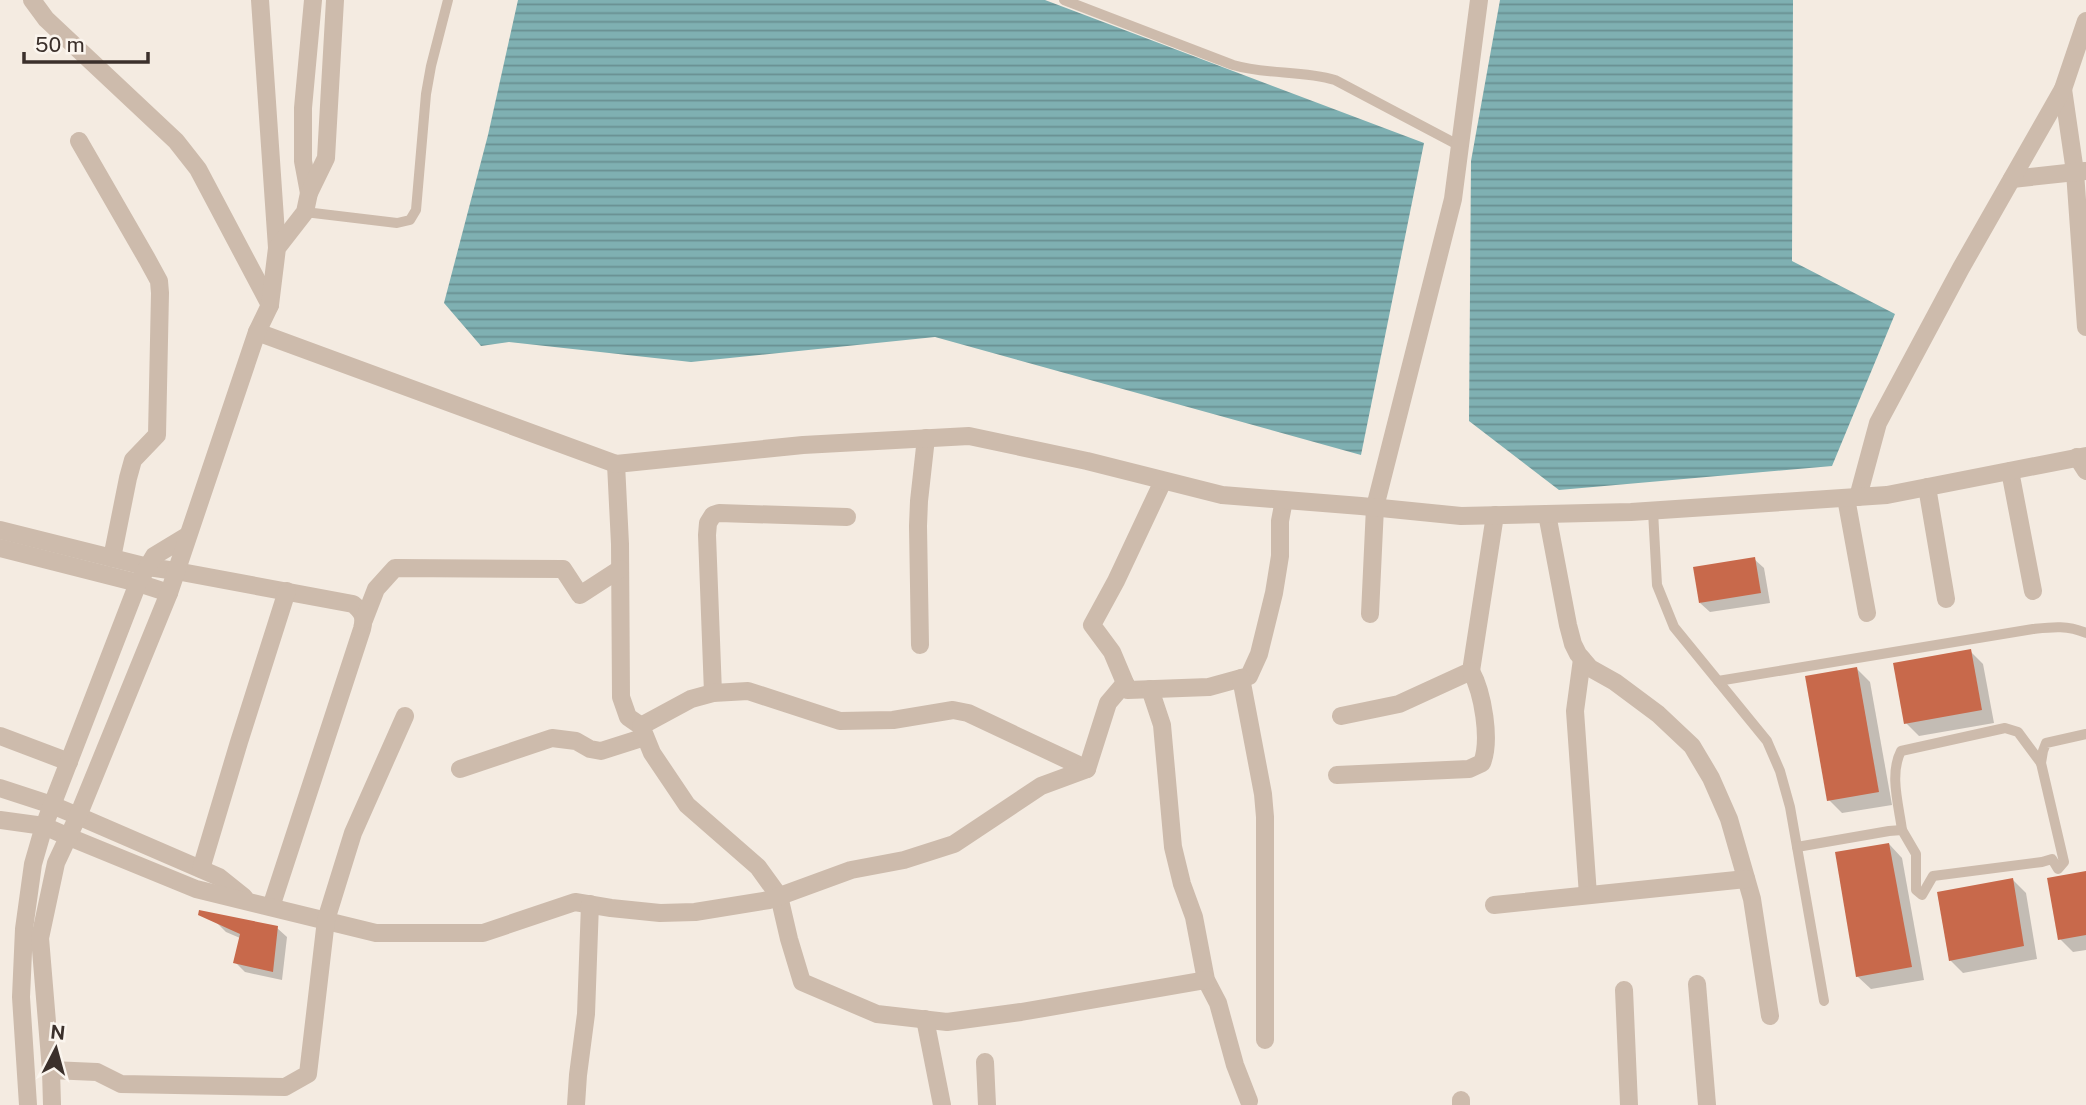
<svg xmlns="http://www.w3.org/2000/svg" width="2086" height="1105" viewBox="0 0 2086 1105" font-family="'Public Sans',sans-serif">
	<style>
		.water { fill: url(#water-rules) }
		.shadow { fill: #0003 }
		.building { fill: #c8694b }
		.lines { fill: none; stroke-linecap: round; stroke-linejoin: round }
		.service { stroke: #cdbbac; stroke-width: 10 }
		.minor { stroke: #cdbbac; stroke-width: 18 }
		.tertiary { stroke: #cdbbac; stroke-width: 18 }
	</style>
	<defs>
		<pattern id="water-rules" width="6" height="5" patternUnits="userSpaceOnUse" patternTransform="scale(1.75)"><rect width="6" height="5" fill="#7fb0b2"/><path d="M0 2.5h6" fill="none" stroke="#699091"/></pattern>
	</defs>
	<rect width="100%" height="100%" fill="#f4ebe1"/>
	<g class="water">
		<polygon points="518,0 1045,0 1424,143 1361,455 935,337 691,362 509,342 481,346 444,303 488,135"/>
		<polygon points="1500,0 1793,0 1792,261 1895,314 1832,466 1559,490 1469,421 1471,161"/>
	</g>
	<g class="shadow">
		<polygon points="1754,559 1764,568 1770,603 1710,612 1700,603"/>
		<polygon points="1970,651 1983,664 1994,723 1919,736 1906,723"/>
		<polygon points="1857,669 1870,682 1892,805 1842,813 1829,800"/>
		<polygon points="1889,844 1902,858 1924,980 1871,989 1857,976"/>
		<polygon points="2086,873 2086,950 2073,952 2060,939"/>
		<polygon points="2013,880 2026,893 2037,959 1963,973 1950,960"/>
		<polygon points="215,921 277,928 287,937 282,980 245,972 235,962 240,938 226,932"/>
	</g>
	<g class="building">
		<polygon points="1755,557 1761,593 1699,603 1693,567"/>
		<polygon points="1971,649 1982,710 1904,724 1893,663"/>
		<polygon points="1857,667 1879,792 1827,801 1805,676"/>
		<polygon points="1889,843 1912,967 1856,977 1835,852"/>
		<polygon points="2086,871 2086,935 2058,940 2047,878"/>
		<polygon points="2013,878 2024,946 1949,961 1937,892"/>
		<polygon points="199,910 278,926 273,972 233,963 240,934 198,915"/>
	</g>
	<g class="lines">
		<g class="service">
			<path d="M1064,0l169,65c33,10 69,5 102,15l125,66"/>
			<polyline points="305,212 397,223 410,220 416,210 426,94 431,66 448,0"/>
			<polyline points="1653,511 1657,585 1674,627 1767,741 1780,771 1790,807 1824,1001"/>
			<path d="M1718,681l315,-52c19,-2 34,-4 53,4"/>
			<path d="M1902,830c-3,-24 -13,-56 -1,-79l104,-23 13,4 23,31"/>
			<polyline points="1797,847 1889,831 1902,830 1916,854 1916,890 1922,895 1933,876 2042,862 2052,859 2058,869 2064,862 2041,763 2043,751 2046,743 2086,734"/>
		</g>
		<g class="minor">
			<polyline points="32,0 46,19 176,141 198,169 270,305"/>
			<polyline points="260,0 277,248"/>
			<polyline points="2063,89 2075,172 2086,327"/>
			<polyline points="79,141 147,259 159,281 160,293 157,435 133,460 128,478 112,558"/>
			<polyline points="2012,179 2085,171"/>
			<polyline points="2077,457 2086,471"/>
			<polyline points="616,464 620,544 621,697 628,717 641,726"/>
			<polyline points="2010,471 2033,591"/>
			<polyline points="1163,481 1116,581 1092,625 1112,652 1128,690 1209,687 1249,676 1259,654 1274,593 1280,556 1280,521 1284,500"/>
			<polyline points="1927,487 1946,599"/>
			<polyline points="1858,497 1878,423 1961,268 2063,89 2086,21"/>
			<polyline points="1846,498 1867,613"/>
			<polyline points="1547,514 1568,625 1573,644 1578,654 1590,668 1615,682 1658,714 1692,746 1711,778 1729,819 1752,899 1770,1016"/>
			<path d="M176,571l177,33c10,8 12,13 9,25l-91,278"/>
			<polyline points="1370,614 1375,507 1453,199 1479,0"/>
			<polyline points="364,620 376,589 395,568 563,569 580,595 620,569"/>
			<polyline points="920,645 918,526 919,501 926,438"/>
			<polyline points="1582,659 1575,711 1588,895"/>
			<polyline points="1241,678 1263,794 1265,817 1265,1040"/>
			<polyline points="1150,689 1162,725 1173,847 1182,884 1194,917 1206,980 1218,1003 1235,1065 1249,1101"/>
			<polyline points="713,693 707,535 708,523 713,515 719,513 847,517"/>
			<polyline points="1341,716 1399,704 1471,671 1495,515"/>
			<polyline points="0,736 69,762"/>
			<polyline points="460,769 552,738 576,741 590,749 601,751 645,737"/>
			<polyline points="1087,769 968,713 953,710 893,720 840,721 748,691 713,693 691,699 641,726 652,753 687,805 758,867 779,896 789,939 802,982 877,1014 947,1022 1021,1012 1206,980"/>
			<path d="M1337,775l132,-6 13,-6c9,-23 1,-70 -11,-92"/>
			<polyline points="78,816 219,877 244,897"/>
			<polyline points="69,837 196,889 376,933 483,933 575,902 611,908 660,913 695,912 769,900 851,870 904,860 954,844 1041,786 1087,769 1108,703 1125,683"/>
			<polyline points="201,869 239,742 287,591"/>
			<polyline points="1494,905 1746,879"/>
			<polyline points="1697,984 1707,1105"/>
			<polyline points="1624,990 1629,1105"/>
			<polyline points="925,1019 942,1105"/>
			<polyline points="985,1062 987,1105"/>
			<polyline points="51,1070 97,1072 121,1084 285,1087 308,1074 326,920 353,833 405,716"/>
			<polyline points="1461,1100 1461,1105"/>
			<polyline points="576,1105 578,1075 586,1014 590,904"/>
		</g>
		<g class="tertiary">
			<polyline points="309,193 303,161 303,108 313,0"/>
			<polyline points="257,332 616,464 803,445 969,436 1087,461 1222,495 1361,506 1461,516 1631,512 1887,495 2086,456"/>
			<polyline points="0,530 148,567 176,571"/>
			<polyline points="0,548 138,583 169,593"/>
			<polyline points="0,788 52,805 78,816"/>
			<polyline points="0,820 44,826 69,837"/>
			<polyline points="28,1105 21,997 24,929 33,864 44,826 138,583 154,556 187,536"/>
			<polyline points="52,1105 51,1070 40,938 56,863 78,816 169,593 257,332 270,305 277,248 305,212 309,193 326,158 335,0"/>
		</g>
	</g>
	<g transform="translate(56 1049) rotate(6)" stroke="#fbf5ee" stroke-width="5" paint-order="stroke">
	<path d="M0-5L12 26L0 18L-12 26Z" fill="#3b302b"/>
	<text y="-10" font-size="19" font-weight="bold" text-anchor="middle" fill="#3b302b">N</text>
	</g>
	<path d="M24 52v10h124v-10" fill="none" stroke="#3b302b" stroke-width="3.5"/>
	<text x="35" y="52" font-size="21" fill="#3b302b" stroke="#fbf5ee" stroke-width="5" paint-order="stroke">50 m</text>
</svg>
